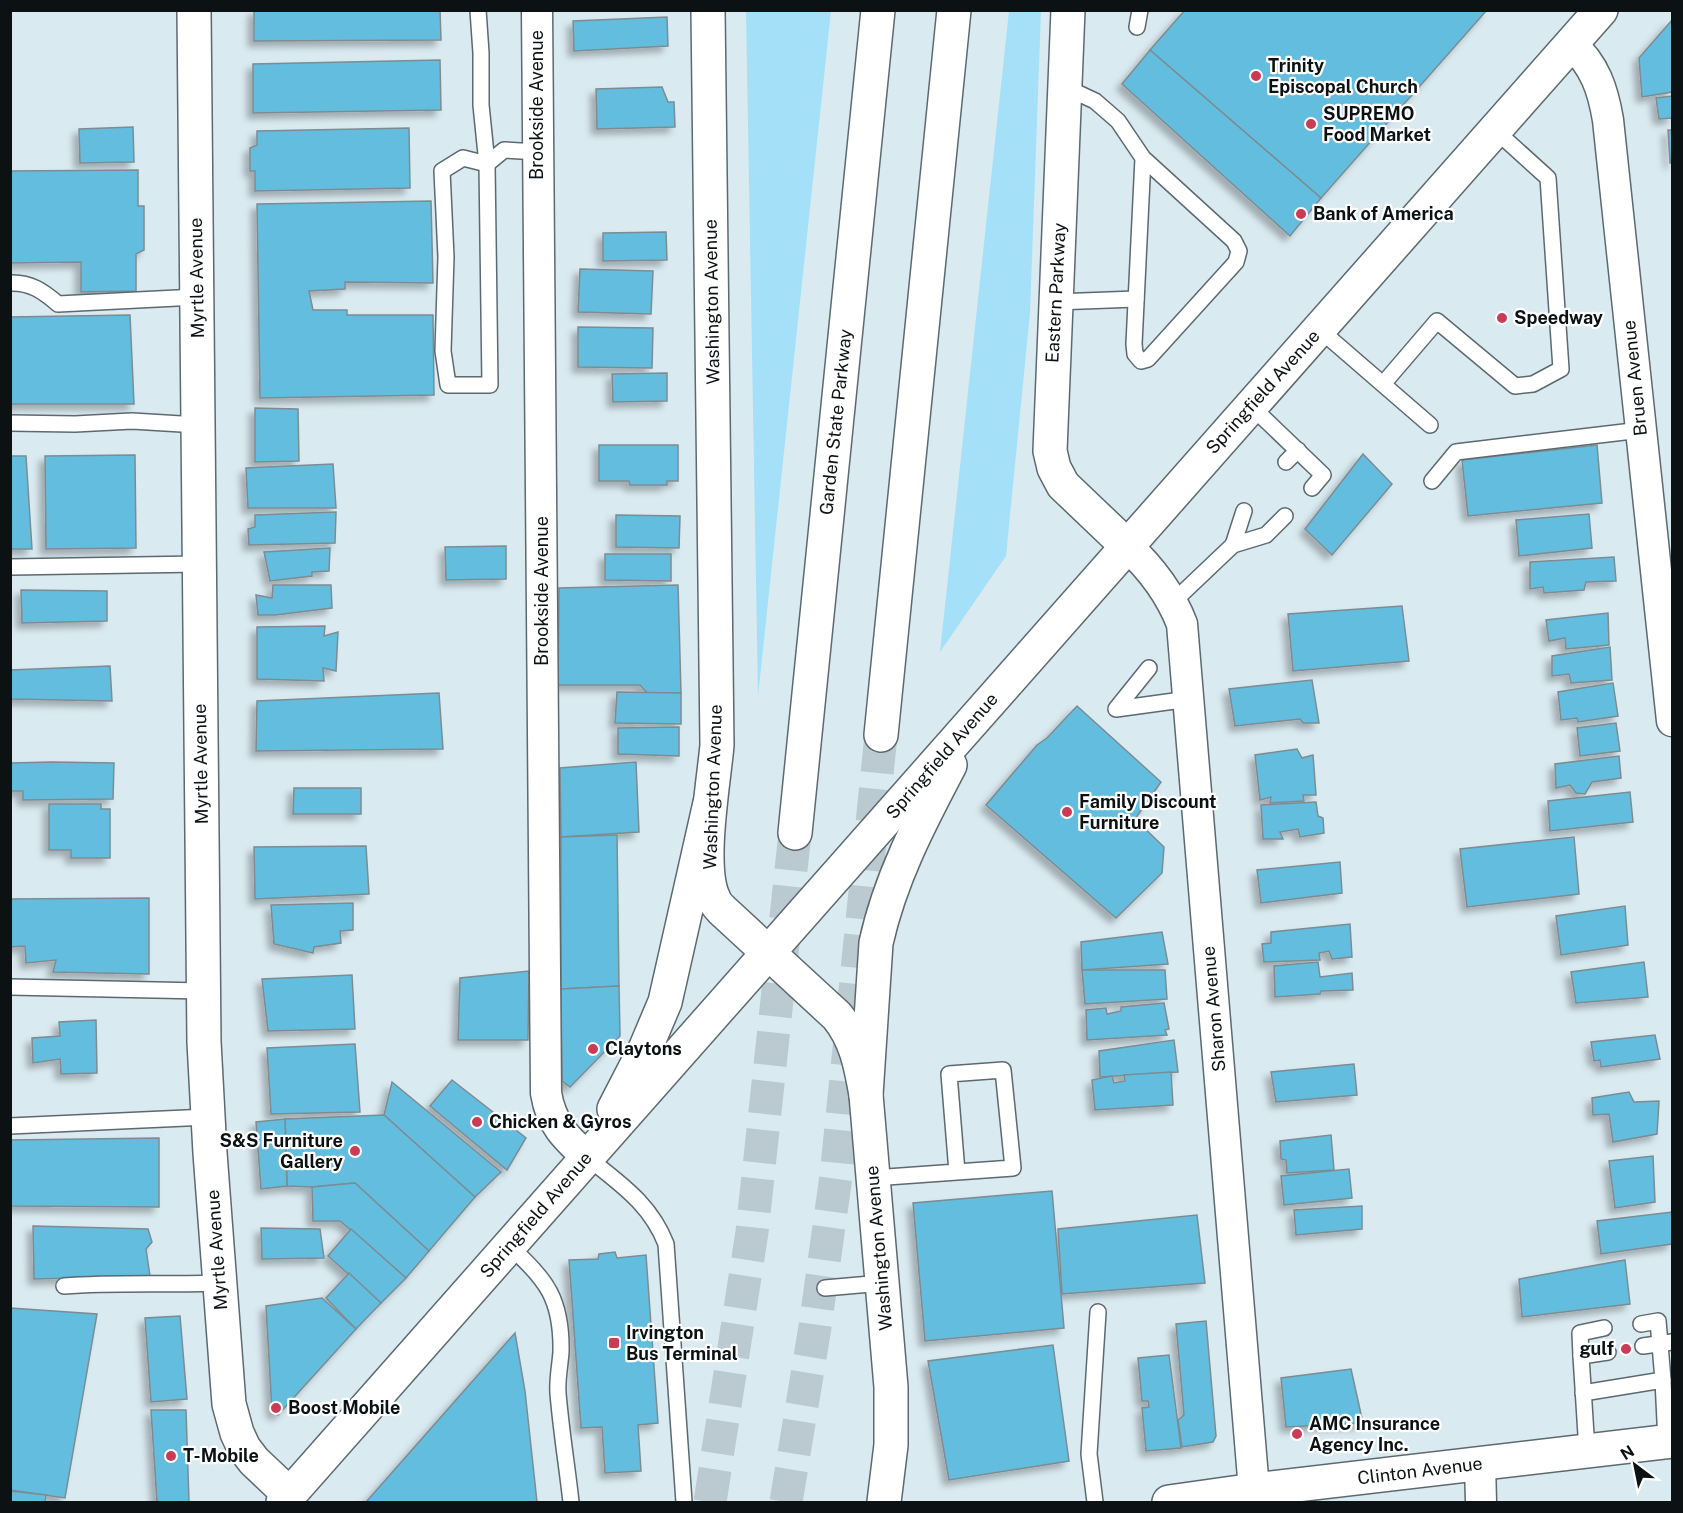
<svg xmlns="http://www.w3.org/2000/svg" width="1683" height="1513" viewBox="0 0 1683 1513" font-family="'Public Sans',sans-serif">
	<style>
		.green { fill: #a4e1f9 }
		.building { fill: #64bdde; stroke: #7d8c92; stroke-width: 1.5; filter: url(#shadow) }
		.lines { fill: none; stroke-linecap: round; stroke-linejoin: round }
		.highway-tunnel { stroke: #bbcad0; stroke-width: 33; stroke-dasharray: 33 16; stroke-linecap: butt }
		.lane-casing { stroke: #5c696f; stroke-width: 18 }
		.street-casing { stroke: #5c696f; stroke-width: 33 }
		.secondary-casing { stroke: #5c696f; stroke-width: 36 }
		.primary-casing { stroke: #5c696f; stroke-width: 36 }
		.highway-casing { stroke: #5c696f; stroke-width: 36 }
		.lane { stroke: #fff; stroke-width: 15 }
		.street { stroke: #fff; stroke-width: 30 }
		.secondary { stroke: #fff; stroke-width: 33 }
		.primary { stroke: #fff; stroke-width: 33 }
		.highway { stroke: #fff; stroke-width: 33 }
		.poi-dot { fill: #cb3b56; stroke: #fff; stroke-width: 2 }
		.labels { text-anchor: middle; stroke-width: 4.5; stroke-linejoin: round; paint-order: stroke }
		.poi-label { font-size: 18px; font-weight: bold; fill: #0c1214; stroke: #fff; text-anchor: start }
		.street-label { font-size: 18px; fill: #0c1214; stroke: #fff }
	</style>
	<defs>
		<filter id="shadow"><feDropShadow dx="-5.5" dy="5.5" stdDeviation="3" flood-color="#0004"/></filter>
	</defs>
	<rect width="100%" height="100%" fill="#daeaf1"/>
	<g class="green">
		<polygon points="746,11 831,11 758,696"/>
		<polygon points="1009,11 1041,11 1030,313 1006,556 940,652"/>
	</g>
	<g class="building">
		<polygon points="254,10 440,10 441,40 254,41"/>
		<polygon points="1185,10 1487,10 1321,198 1150,50"/>
		<polygon points="667,17 668,46 574,51 573,21"/>
		<polygon points="1672,20 1672,92 1642,97 1639,58"/>
		<polygon points="1150,50 1321,198 1290,236 1122,84"/>
		<polygon points="440,60 441,110 253,113 253,64"/>
		<polygon points="662,87 668,102 674,102 675,127 597,129 596,89"/>
		<polygon points="1672,96 1672,118 1659,119 1656,98"/>
		<polygon points="133,127 134,162 80,163 79,129"/>
		<polygon points="409,128 410,188 255,191 255,171 250,171 250,148 257,145 257,131"/>
		<polygon points="1668,130 1672,130 1672,163 1670,163"/>
		<polygon points="138,170 138,206 144,206 144,250 136,254 136,291 81,292 81,262 10,263 10,171"/>
		<polygon points="431,201 433,283 345,282 345,289 309,291 313,310 347,310 347,315 433,315 434,395 260,398 257,204"/>
		<polygon points="666,232 667,260 603,261 603,233"/>
		<polygon points="580,269 653,271 651,314 578,312"/>
		<polygon points="130,315 134,404 10,404 10,317"/>
		<polygon points="578,327 653,328 652,368 578,367"/>
		<polygon points="667,373 667,401 613,402 612,374"/>
		<polygon points="255,408 298,409 299,461 255,462"/>
		<polygon points="599,445 678,445 678,481 667,481 667,485 630,485 629,481 599,481"/>
		<polygon points="1597,445 1602,503 1468,516 1462,460"/>
		<polygon points="1363,454 1392,484 1332,555 1305,529"/>
		<polygon points="135,455 136,548 46,549 45,456"/>
		<polygon points="10,456 26,456 32,549 10,549"/>
		<polygon points="333,464 336,508 248,508 246,468"/>
		<polygon points="336,512 335,543 249,545 248,529 255,527 255,515"/>
		<polygon points="1589,514 1592,548 1519,556 1516,520"/>
		<polygon points="616,515 680,516 679,548 616,547"/>
		<polygon points="506,546 506,579 446,580 445,547"/>
		<polygon points="330,548 329,571 312,572 312,576 270,581 264,552"/>
		<polygon points="605,554 671,554 671,581 605,580"/>
		<polygon points="1614,557 1616,581 1586,582 1584,590 1544,593 1543,587 1530,589 1530,562"/>
		<polygon points="273,585 331,585 332,608 275,615 258,615 256,595 272,598"/>
		<polygon points="678,585 681,693 647,693 640,685 558,685 559,588"/>
		<polygon points="21,590 107,591 107,621 22,623"/>
		<polygon points="1402,606 1409,661 1293,671 1288,614"/>
		<polygon points="1608,613 1609,645 1566,649 1565,638 1549,641 1546,620"/>
		<polygon points="325,626 324,636 338,632 336,671 323,668 324,681 257,679 257,627"/>
		<polygon points="1610,647 1612,680 1571,683 1569,674 1552,676 1552,656"/>
		<polygon points="110,666 112,701 10,699 10,670"/>
		<polygon points="1312,680 1319,723 1303,723 1300,719 1235,726 1229,689"/>
		<polygon points="1613,683 1618,716 1578,722 1577,718 1561,720 1558,692"/>
		<polygon points="617,692 681,693 681,724 615,723"/>
		<polygon points="439,693 443,749 256,751 257,701"/>
		<polygon points="1077,706 1161,782 1135,819 1164,847 1162,873 1116,918 986,805 1037,745 1047,738"/>
		<polygon points="1616,723 1620,751 1580,756 1577,728"/>
		<polygon points="679,727 679,756 618,754 618,728"/>
		<polygon points="1297,749 1302,758 1313,755 1316,795 1303,795 1304,801 1270,803 1271,797 1260,800 1255,755"/>
		<polygon points="1619,756 1621,778 1592,782 1585,794 1576,793 1570,785 1556,788 1555,764"/>
		<polygon points="52,762 114,763 113,799 23,800 23,791 10,791 10,763"/>
		<polygon points="636,762 639,832 561,837 560,768"/>
		<polygon points="294,788 361,788 361,814 293,814"/>
		<polygon points="1630,792 1633,822 1550,831 1548,801"/>
		<polygon points="1316,802 1318,816 1323,818 1324,833 1300,837 1298,829 1280,832 1283,839 1263,839 1261,805"/>
		<polygon points="49,804 101,804 101,809 110,809 110,858 71,858 71,850 49,850"/>
		<polygon points="617,835 619,986 561,989 561,837"/>
		<polygon points="1574,837 1579,894 1467,907 1460,849"/>
		<polygon points="366,846 369,894 255,899 254,847"/>
		<polygon points="1340,862 1342,893 1261,903 1257,870"/>
		<polygon points="149,898 149,974 53,972 56,960 26,963 25,946 10,947 10,899"/>
		<polygon points="353,903 353,930 340,931 341,943 314,947 313,953 274,944 271,905"/>
		<polygon points="1625,906 1628,945 1561,955 1556,916"/>
		<polygon points="1350,924 1352,957 1332,959 1329,951 1319,953 1320,960 1264,962 1262,944 1271,943 1271,932"/>
		<polygon points="1162,932 1168,964 1082,970 1081,942"/>
		<polygon points="1318,962 1320,977 1352,973 1353,990 1321,991 1320,994 1275,997 1274,966"/>
		<polygon points="1644,962 1648,997 1576,1003 1571,972"/>
		<polygon points="1082,970 1165,970 1167,999 1085,1004"/>
		<polygon points="529,971 528,1040 458,1040 460,978"/>
		<polygon points="352,975 355,1029 268,1031 262,979"/>
		<polygon points="619,986 620,1036 570,1087 562,1081 561,989"/>
		<polygon points="1164,1003 1169,1029 1165,1030 1167,1035 1087,1040 1086,1010 1106,1008 1107,1014 1121,1011 1121,1007"/>
		<polygon points="96,1020 97,1073 61,1074 60,1059 33,1063 32,1038 60,1036 59,1022"/>
		<polygon points="1655,1035 1660,1059 1601,1067 1600,1060 1594,1061 1591,1042"/>
		<polygon points="1174,1040 1178,1072 1100,1077 1099,1051"/>
		<polygon points="355,1044 360,1112 271,1114 267,1048"/>
		<polygon points="1354,1064 1357,1095 1276,1102 1271,1072"/>
		<polygon points="1171,1072 1173,1105 1095,1110 1092,1080 1112,1076 1114,1083 1125,1081 1124,1075"/>
		<polygon points="452,1080 526,1138 507,1170 430,1106"/>
		<polygon points="392,1082 501,1172 475,1197 384,1115"/>
		<polygon points="1629,1092 1634,1102 1659,1101 1657,1134 1613,1142 1609,1114 1593,1115 1592,1098"/>
		<polygon points="384,1115 475,1197 429,1251 355,1183 312,1187 287,1186 285,1119"/>
		<polygon points="285,1119 287,1186 261,1189 256,1122"/>
		<polygon points="1331,1135 1334,1170 1287,1173 1286,1160 1281,1159 1280,1141"/>
		<polygon points="159,1138 159,1207 10,1206 10,1140"/>
		<polygon points="1653,1156 1655,1202 1615,1208 1609,1161"/>
		<polygon points="1349,1169 1352,1198 1284,1205 1281,1176"/>
		<polygon points="355,1183 429,1251 406,1278 340,1221 313,1221 312,1187"/>
		<polygon points="1052,1191 1064,1328 925,1341 913,1203"/>
		<polygon points="1362,1206 1362,1229 1296,1235 1294,1210"/>
		<polygon points="1672,1212 1672,1244 1601,1254 1597,1221"/>
		<polygon points="1197,1215 1205,1283 1062,1294 1058,1229"/>
		<polygon points="33,1226 148,1229 152,1242 146,1249 150,1276 34,1279"/>
		<polygon points="261,1228 320,1229 324,1258 262,1259"/>
		<polygon points="351,1229 406,1278 381,1303 328,1256"/>
		<polygon points="615,1252 617,1258 646,1255 658,1423 638,1425 641,1471 605,1473 602,1427 581,1428 569,1260 598,1259 599,1254"/>
		<polygon points="1625,1260 1630,1304 1522,1317 1519,1279"/>
		<polygon points="349,1273 381,1303 356,1329 326,1298"/>
		<polygon points="322,1298 356,1329 278,1415 272,1411 266,1306"/>
		<polygon points="10,1308 97,1314 65,1498 10,1490"/>
		<polygon points="180,1316 187,1399 151,1402 145,1318"/>
		<polygon points="1206,1321 1216,1436 1213,1442 1182,1447 1178,1420 1184,1415 1176,1324"/>
		<polygon points="515,1333 525,1391 537,1502 366,1502"/>
		<polygon points="1053,1345 1069,1461 949,1480 928,1361"/>
		<polygon points="1169,1355 1181,1448 1146,1451 1142,1408 1149,1407 1148,1401 1142,1401 1138,1358"/>
		<polygon points="1351,1369 1363,1423 1286,1427 1281,1378"/>
		<polygon points="151,1410 186,1410 189,1502 157,1502"/>
		<polygon points="10,1491 46,1495 45,1502 10,1502"/>
	</g>
	<g class="lines">
		<g class="highway-tunnel">
			<polyline points="710,1502 752,1232 795,833"/>
			<polyline points="786,1502 815,1327 836,1176 881,735"/>
		</g>
		<g class="lane-casing">
			<g id="lane">
				<polyline points="478,10 481,53 481,105 487,164 490,385 448,385 443,351 446,257 442,171 463,158 487,164"/>
				<polyline points="1137,27 1140,10"/>
				<polyline points="1065,87 1095,101 1118,121 1143,158 1234,241 1239,251 1236,262 1148,359 1141,361 1135,354 1134,344 1143,158"/>
				<polyline points="487,164 504,150 538,152"/>
				<path d="M10,283c20,-1 33,8 48,21l139,-7"/>
				<polyline points="1055,302 1136,299"/>
				<polyline points="1319,329 1430,425"/>
				<polyline points="1383,384 1437,321 1515,386 1533,384 1561,369 1548,178 1495,130"/>
				<polyline points="1251,406 1323,475 1312,488"/>
				<polyline points="10,423 75,424 132,421 198,425"/>
				<polyline points="1286,462 1298,450"/>
				<polyline points="1432,481 1456,452 1641,430"/>
				<polyline points="1233,545 1244,511"/>
				<polyline points="10,567 199,564"/>
				<polyline points="1173,602 1233,545 1266,535 1285,516"/>
				<polyline points="1149,668 1116,709 1189,699"/>
				<polyline points="10,987 203,991"/>
				<polyline points="10,1126 208,1117"/>
				<path d="M587,1157c33,27 63,46 79,87l18,258"/>
				<polyline points="873,1178 1013,1168 1003,1070 949,1074 957,1172"/>
				<path d="M509,1246c38,33 53,54 52,106 -1,14 -4,27 -3,41 3,37 9,73 13,109"/>
				<path d="M64,1286c52,-4 104,-1 156,-3"/>
				<polyline points="825,1288 882,1283"/>
				<polyline points="1643,1346 1672,1342"/>
				<polyline points="1581,1356 1580,1333 1604,1328"/>
				<polyline points="1663,1380 1666,1442"/>
				<polyline points="1583,1393 1663,1380 1658,1321 1641,1324"/>
				<polyline points="1587,1451 1581,1356 1608,1352"/>
				<polyline points="1095,1502 1089,1454 1098,1312"/>
			</g>
		</g>
		<g class="street-casing">
			<g id="street">
				<path d="M537,10l9,1083c5,31 19,44 41,64"/>
				<path d="M1571,44c24,21 32,46 37,76l64,601"/>
				<path d="M1127,546c25,23 43,47 55,78l72,866"/>
				<polyline points="1480,1464 1481,1502"/>
			</g>
		</g>
		<g class="secondary-casing">
			<g id="secondary">
				<polyline points="194,10 204,1042 210,1153 229,1404 237,1433 244,1448 254,1461 290,1495"/>
				<path d="M708,10l9,735c-3,36 -19,122 -3,154 1,4 5,8 8,11l115,106c19,23 24,50 29,79l25,292v58l-7,57"/>
				<polyline points="1068,10 1050,451 1054,468 1063,485 1127,546"/>
				<polyline points="1169,1502 1254,1490 1672,1441"/>
			</g>
		</g>
		<g class="primary-casing">
			<g id="primary">
				<path d="M866,1095l10,-152c14,-64 44,-121 74,-178"/>
				<polyline points="614,1109 646,1047 665,1002 710,803"/>
				<polyline points="283,1502 1601,10"/>
			</g>
		</g>
		<g class="highway-casing">
			<g id="highway">
				<polyline points="881,735 954,10"/>
				<polyline points="795,833 878,10"/>
			</g>
		</g>
		<use href="#lane" class="lane"/>
		<use href="#street" class="street"/>
		<use href="#secondary" class="secondary"/>
		<use href="#primary" class="primary"/>
		<use href="#highway" class="highway"/>
	</g>
	<g class="poi-dot">
		<circle cx="1256" cy="76" r="6"/>
		<circle cx="1311" cy="124" r="6"/>
		<circle cx="1301" cy="214" r="6"/>
		<circle cx="1502" cy="318" r="6"/>
		<circle cx="1067" cy="812" r="6"/>
		<circle cx="593" cy="1049" r="6"/>
		<circle cx="477" cy="1122" r="6"/>
		<circle cx="355" cy="1151" r="6"/>
		<rect x="608" y="1337" width="12" height="12" rx="3"/>
		<circle cx="1626" cy="1349" r="6"/>
		<circle cx="276" cy="1408" r="6"/>
		<circle cx="1297" cy="1434" r="6"/>
		<circle cx="171" cy="1456" r="6"/>
	</g>
	<g class="labels">
		<g class="poi-label">
			<text x="1268" y="72">Trinity<tspan x="1268" dy="21">Episcopal Church</tspan></text>
			<text x="1323" y="120">SUPREMO<tspan x="1323" dy="21">Food Market</tspan></text>
			<text x="1313" y="220">Bank of America</text>
			<text x="1514" y="324">Speedway</text>
			<text x="1079" y="808">Family Discount<tspan x="1079" dy="21">Furniture</tspan></text>
			<text x="605" y="1055">Claytons</text>
			<text x="489" y="1128">Chicken &amp; Gyros</text>
			<text x="343" y="1147" text-anchor="end">S&amp;S Furniture<tspan x="343" dy="21">Gallery</tspan></text>
			<text x="626" y="1339">Irvington<tspan x="626" dy="21">Bus Terminal</tspan></text>
			<text x="1614" y="1355" text-anchor="end">gulf</text>
			<text x="288" y="1414">Boost Mobile</text>
			<text x="1309" y="1430">AMC Insurance<tspan x="1309" dy="21">Agency Inc.</tspan></text>
			<text x="183" y="1462">T-Mobile</text>
		</g>
		<g class="street-label">
			<text transform="translate(537 105) rotate(-90)" y="6">Brookside Avenue</text>
			<text transform="translate(197 278) rotate(-91)" y="6">Myrtle Avenue</text>
			<text transform="translate(1056 293) rotate(-87)" y="6">Eastern Parkway</text>
			<text transform="translate(712 302) rotate(-91)" y="6">Washington Avenue</text>
			<text transform="translate(1635 378) rotate(-96)" y="6">Bruen Avenue</text>
			<text transform="translate(1263 392) rotate(-48)" y="6">Springfield Avenue</text>
			<text transform="translate(836 422) rotate(-84)" y="6">Garden State Parkway</text>
			<text transform="translate(542 591) rotate(-90)" y="6">Brookside Avenue</text>
			<text transform="translate(942 756) rotate(-49)" y="6">Springfield Avenue</text>
			<text transform="translate(201 764) rotate(-91)" y="6">Myrtle Avenue</text>
			<text transform="translate(713 787) rotate(-88)" y="6">Washington Avenue</text>
			<text transform="translate(1214 1009) rotate(-95)" y="6">Sharon Avenue</text>
			<text transform="translate(536 1215) rotate(-49)" y="6">Springfield Avenue</text>
			<text transform="translate(879 1248) rotate(-95)" y="6">Washington Avenue</text>
			<text transform="translate(217 1250) rotate(-94)" y="6">Myrtle Avenue</text>
			<text transform="translate(1420 1471) rotate(-7)" y="6">Clinton Avenue</text>
		</g>
	</g>
	<rect width="1683" height="1513" fill="none" stroke="#0c1214" stroke-width="24"/>
	<g transform="translate(1635 1465) rotate(328)" stroke="#ffffff" stroke-width="4.5" paint-order="stroke">
	<path d="M0-4.5L10 22L0 15L-10 22Z" fill="#0c1214"/>
	<text y="-9" font-size="16" font-weight="bold" text-anchor="middle" fill="#0c1214">N</text>
	</g>
</svg>
